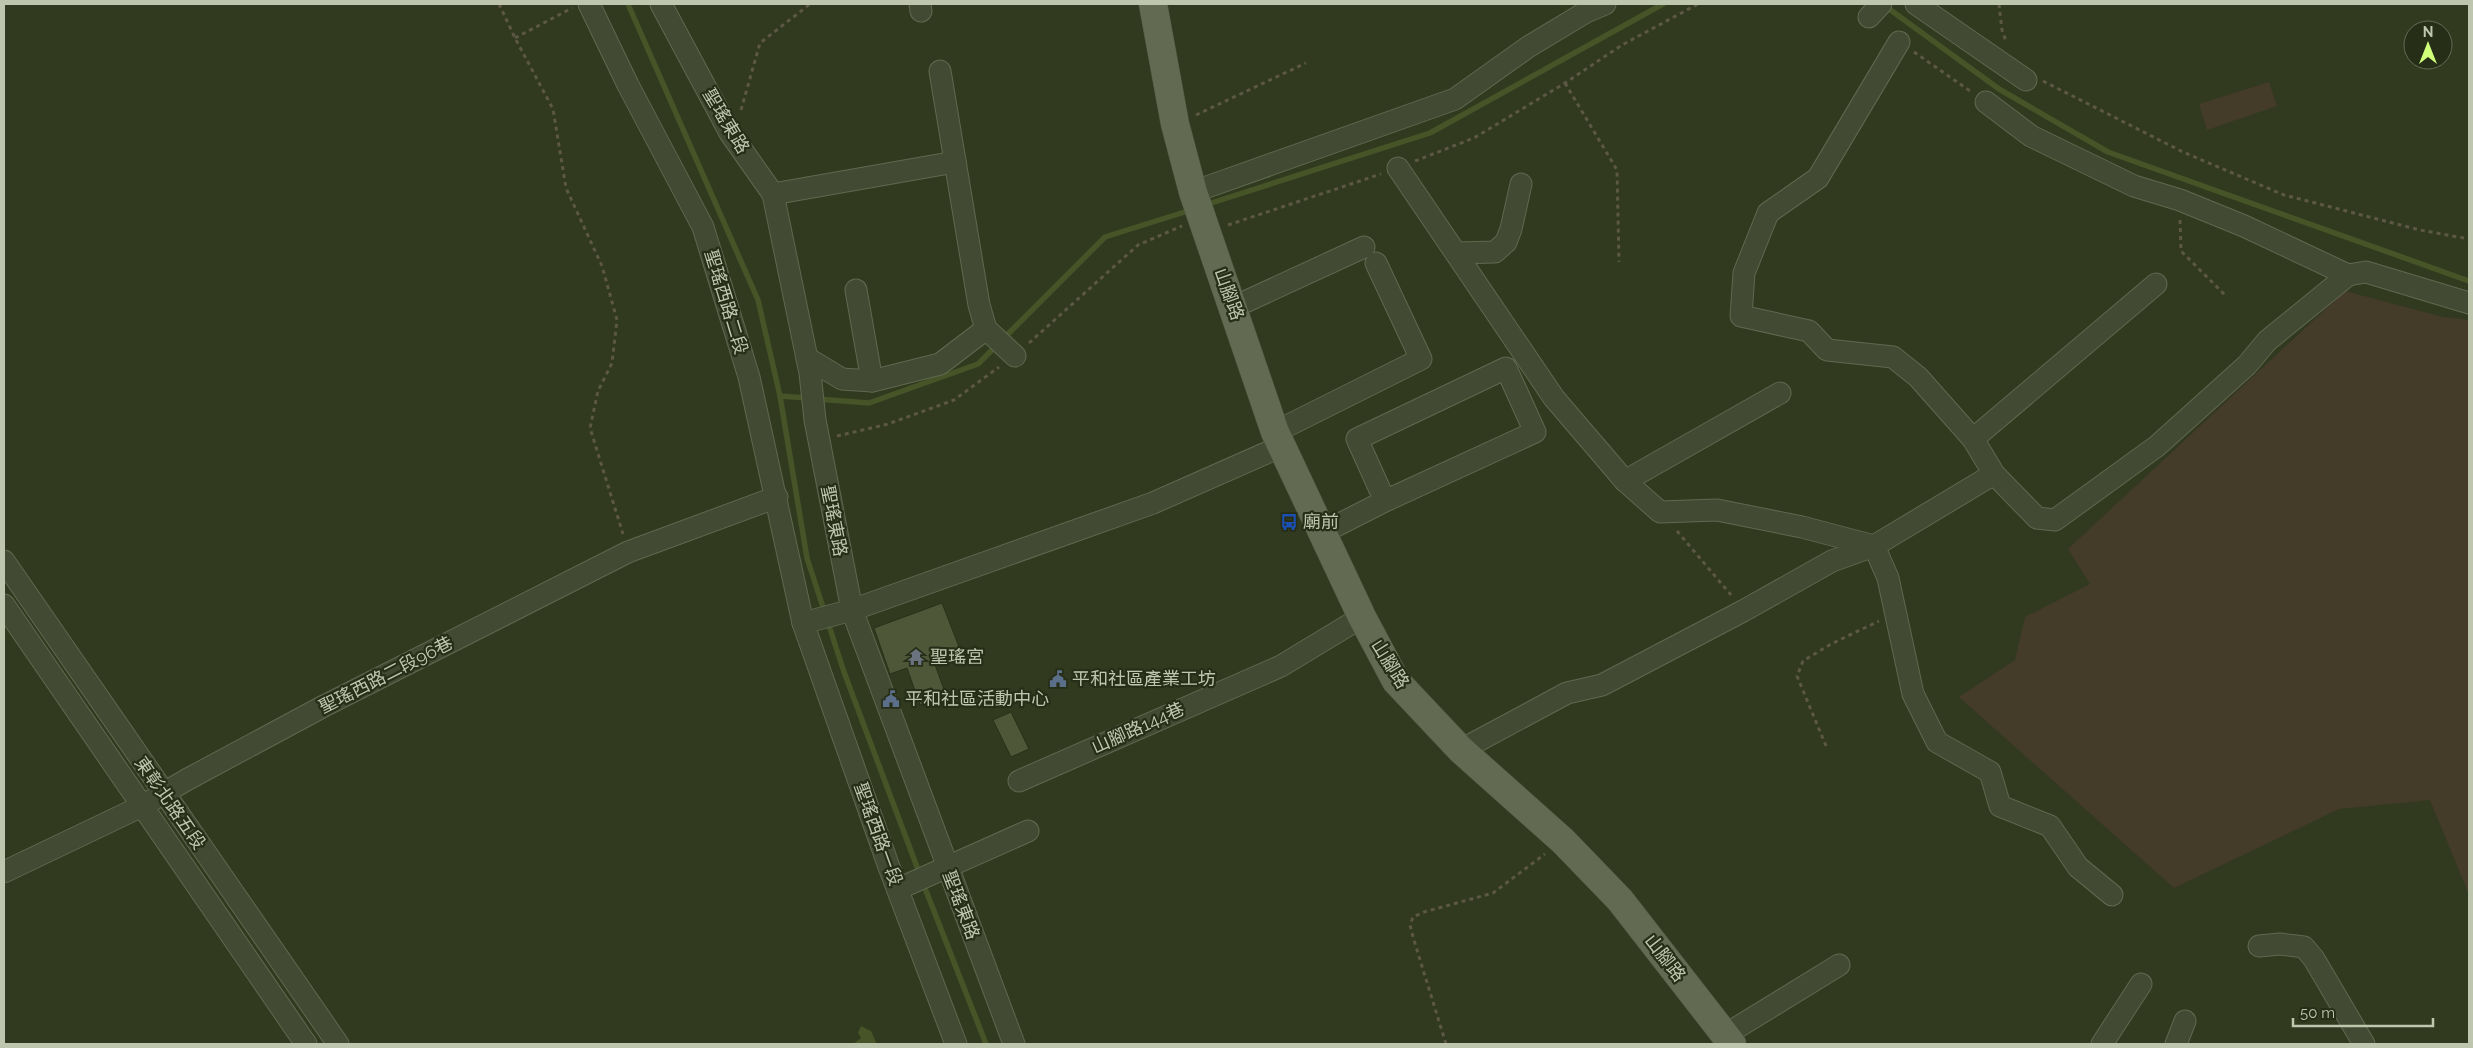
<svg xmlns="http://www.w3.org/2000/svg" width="2473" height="1048" viewBox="0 0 2473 1048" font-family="Raleway,'Noto Sans TC',sans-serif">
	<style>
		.green { fill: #443b28 }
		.water { fill: #465427 }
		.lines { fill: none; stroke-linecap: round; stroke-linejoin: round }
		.stream { stroke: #465427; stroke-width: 5.5 }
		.building { fill: #4e5838; stroke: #29301a }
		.minor-casing { stroke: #606850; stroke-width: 23 }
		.major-casing { stroke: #4e573f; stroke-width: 29 }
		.path { stroke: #5c5843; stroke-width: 3; stroke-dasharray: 4 4; stroke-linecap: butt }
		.minor { stroke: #434a33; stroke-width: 21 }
		.major { stroke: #626a51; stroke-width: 28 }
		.labels { text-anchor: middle; stroke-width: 4.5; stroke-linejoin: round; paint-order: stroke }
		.street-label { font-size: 18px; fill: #bec7ad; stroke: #272e18 }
		.poi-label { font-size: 18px; fill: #bec7ad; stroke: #272e18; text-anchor: start }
	</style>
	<rect width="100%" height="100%" fill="#313a1f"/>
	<g class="green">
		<polygon points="2269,82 2277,106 2207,130 2199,104"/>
		<polygon points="2345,291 2443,317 2469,320 2469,895 2430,800 2339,809 2174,888 1959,697 2015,660 2025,617 2090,584 2068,549"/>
	</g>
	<polygon class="water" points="861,1026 871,1031 876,1042 874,1044 853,1044 861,1038 858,1033"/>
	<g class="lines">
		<g class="stream">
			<polyline points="628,4 758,300 780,396 807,558 844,672 920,875"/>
			<polyline points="1885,6 1999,89 2108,152 2469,281"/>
			<polyline points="1205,205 1430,133 1663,4"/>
			<polyline points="780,396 807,398"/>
			<polyline points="817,399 869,403 978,364 1105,237 1191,210"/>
			<polyline points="923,883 986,1044"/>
		</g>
	</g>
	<g class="building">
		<polygon points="942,603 961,652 934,662 946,695 920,705 907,668 890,674 874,628"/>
		<polygon points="1011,712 1029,749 1011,757 993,720"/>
	</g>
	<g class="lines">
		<g class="minor-casing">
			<g id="minor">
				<polyline points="589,4 628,85 703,227 749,377 803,623 889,867 956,1044"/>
				<polyline points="661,4 730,133 773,194 810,373 815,420 852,610 1014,1044"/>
				<polyline points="920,4 921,11"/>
				<polyline points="1916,4 2026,80"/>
				<polyline points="1869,17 1881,4"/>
				<polyline points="1899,42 1818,178 1768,213 1744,273 1741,316 1809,331 1827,350 1893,357 1918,377 1973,439 1994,474 2037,518 2055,520 2157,446 2247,365 2267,341 2348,275"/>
				<polyline points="940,71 979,305 986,329 1015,356"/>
				<polyline points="1986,102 2031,136 2134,186 2180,200 2244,226 2348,275 2366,272 2469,303"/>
				<polyline points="1398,168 1554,398 1625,481 1660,512 1717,510 1802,527 1874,546 1888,578 1913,694 1937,742 1990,772 2000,806 2050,826 2078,867 2112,895"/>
				<polyline points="1193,192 1455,99 1528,47 1586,12 1605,4"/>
				<polyline points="773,194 955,162"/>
				<polyline points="1457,253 1495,252 1506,242 1511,229 1521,184"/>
				<polyline points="856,290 872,381"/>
				<polyline points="1234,307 1364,247"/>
				<polyline points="807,358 842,379 872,381 940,364 986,329"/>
				<polyline points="1275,432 1421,359 1376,263"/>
				<polyline points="1973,439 2156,284"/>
				<polyline points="1625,481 1780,393"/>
				<polyline points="1324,532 1385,501 1535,432 1506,368 1357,439 1385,501"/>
				<polyline points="4,561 338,1044"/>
				<polyline points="4,605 306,1044"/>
				<polyline points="803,623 852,610 1153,503 1282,446"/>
				<polyline points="1461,750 1567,693 1602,685 1743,611 1832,561 1874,546 1994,474"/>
				<polyline points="1019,781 1281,666 1362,617"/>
				<polyline points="4,872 142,806 188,779 324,706 628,552 777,497"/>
				<polyline points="898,889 1028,831"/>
				<polyline points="2259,946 2280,944 2304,947 2314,959 2364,1044"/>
				<polyline points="1725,1035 1839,965"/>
				<polyline points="2102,1044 2141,984"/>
				<polyline points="2176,1044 2185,1021"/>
			</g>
		</g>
		<g class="major-casing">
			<polyline id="major" points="1153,4 1175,124 1193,192 1275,432 1362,617 1396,681 1461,750 1563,841 1620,900 1732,1044"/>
		</g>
		<g class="path">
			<polyline points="499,4 515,38 553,109 566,188 602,266 617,320 612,363 598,391 590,428 623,534"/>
			<polyline points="1999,4 2002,30 2006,41"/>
			<polyline points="515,38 572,8"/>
			<polyline points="1914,52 1970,91"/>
			<polyline points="2043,81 2183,152 2284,195 2420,230 2469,239"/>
			<polyline points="1565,83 1617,170 1619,262"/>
			<polyline points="741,110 760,43 810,4"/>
			<polyline points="1196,115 1306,63"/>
			<polyline points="1415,161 1474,138 1565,83 1622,45 1698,4"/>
			<polyline points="2180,220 2181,251 2226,296"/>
			<polyline points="1228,225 1381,174"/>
			<polyline points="1029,343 1138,245 1182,226"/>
			<polyline points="837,436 888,424 954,400 999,367"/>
			<polyline points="1677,531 1731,595"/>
			<polyline points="1826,746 1797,676 1803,661 1831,644 1879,621"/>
			<polyline points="1446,1044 1413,937 1410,925 1413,917 1424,912 1493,893 1545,854"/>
		</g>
		<use href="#minor" class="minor"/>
		<use href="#major" class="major"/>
	</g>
	<defs>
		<g id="bus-bare" transform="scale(1.35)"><path d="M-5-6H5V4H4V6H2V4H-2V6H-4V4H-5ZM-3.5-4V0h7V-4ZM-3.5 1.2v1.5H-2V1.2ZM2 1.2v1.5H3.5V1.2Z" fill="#1a4fb4" stroke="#272e18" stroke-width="2.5" paint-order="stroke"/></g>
		<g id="temple-bare" transform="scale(1.35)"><path d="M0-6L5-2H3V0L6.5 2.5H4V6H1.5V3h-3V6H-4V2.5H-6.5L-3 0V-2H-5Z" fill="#6b7280" stroke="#272e18" stroke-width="2.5" paint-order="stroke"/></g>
		<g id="civic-bare" transform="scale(1.35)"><path d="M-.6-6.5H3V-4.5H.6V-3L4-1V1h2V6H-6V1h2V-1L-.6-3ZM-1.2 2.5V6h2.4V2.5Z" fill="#5c6f8a" stroke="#272e18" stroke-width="2.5" paint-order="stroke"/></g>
	</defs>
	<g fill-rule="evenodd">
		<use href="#bus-bare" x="1289" y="522"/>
		<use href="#temple-bare" x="916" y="657"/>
		<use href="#civic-bare" x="1058" y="679"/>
		<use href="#civic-bare" x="891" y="699"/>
	</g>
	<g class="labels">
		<g class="street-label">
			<text transform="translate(726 121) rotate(59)" y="6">聖瑤東路</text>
			<text transform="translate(1229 294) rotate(70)" y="6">山腳路</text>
			<text transform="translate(726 302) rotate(73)" y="6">聖瑤西路二段</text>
			<text transform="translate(834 521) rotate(79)" y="6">聖瑤東路</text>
			<text transform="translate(1390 664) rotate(58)" y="6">山腳路</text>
			<text transform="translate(386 675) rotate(-27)" y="6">聖瑤西路二段96巷</text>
			<text transform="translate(1138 728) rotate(-24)" y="6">山腳路144巷</text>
			<text transform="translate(170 803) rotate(55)" y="6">東彰北路五段</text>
			<text transform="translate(878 834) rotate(70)" y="6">聖瑤西路一段</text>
			<text transform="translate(961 905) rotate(69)" y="6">聖瑤東路</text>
			<text transform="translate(1665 958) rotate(52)" y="6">山腳路</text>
		</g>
		<g class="poi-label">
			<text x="1303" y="528">廟前</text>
			<text x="930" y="663">聖瑤宮</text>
			<text x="1072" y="685">平和社區產業工坊</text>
			<text x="905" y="705">平和社區活動中心</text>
		</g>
	</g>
	<rect width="2473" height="1048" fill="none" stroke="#bec7ad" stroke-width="10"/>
	<g transform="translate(2428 45)"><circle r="24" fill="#272e18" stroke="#636b54"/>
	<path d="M0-4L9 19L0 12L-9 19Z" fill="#d0ff7a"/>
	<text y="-8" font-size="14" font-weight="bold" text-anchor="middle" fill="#bec7ad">N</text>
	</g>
	<path d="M2293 1018v8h140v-8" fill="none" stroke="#bec7ad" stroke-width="2.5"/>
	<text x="2300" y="1018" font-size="15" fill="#bec7ad" stroke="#272e18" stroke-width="4" paint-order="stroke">50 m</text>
</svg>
